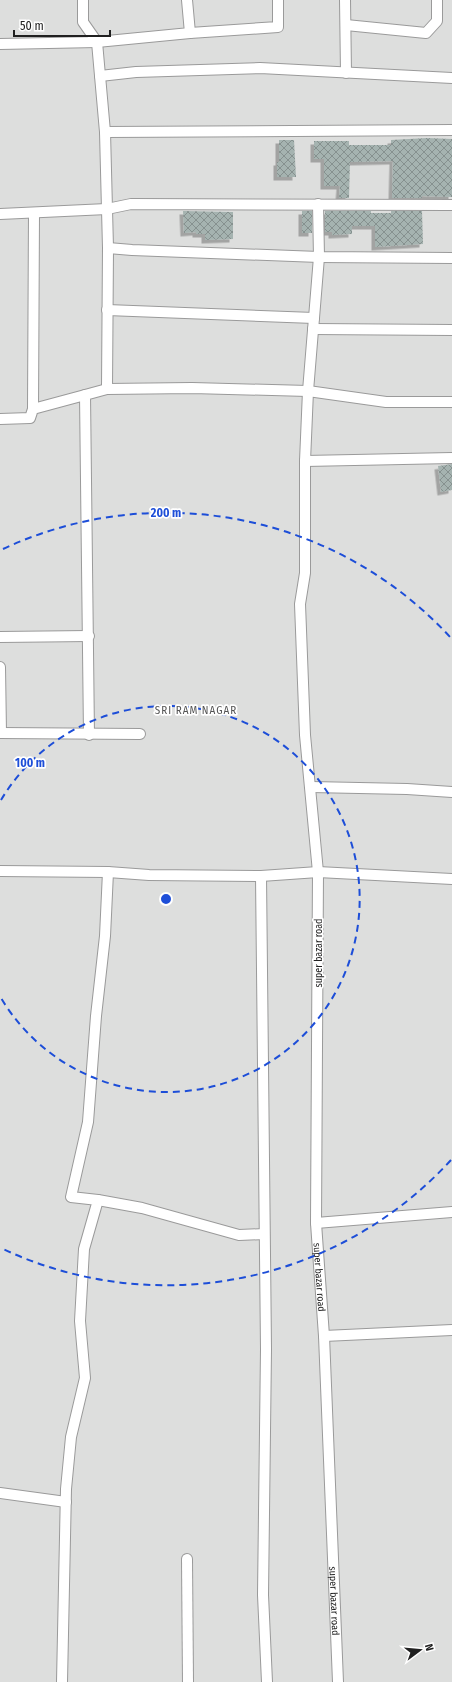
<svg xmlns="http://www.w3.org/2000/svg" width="452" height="1682" viewBox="0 0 452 1682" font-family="'Fira Sans Condensed',sans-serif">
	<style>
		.residential { fill: #dddedd }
		.building { fill: url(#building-cross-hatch); filter: url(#shadow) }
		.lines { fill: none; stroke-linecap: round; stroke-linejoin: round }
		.street-casing { stroke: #9a9a9a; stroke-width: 12 }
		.street { stroke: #fff; stroke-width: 10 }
		.ring { fill: none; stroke: #1d4ed8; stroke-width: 2; stroke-dasharray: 7 5 }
		.labels { text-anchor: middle; stroke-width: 3.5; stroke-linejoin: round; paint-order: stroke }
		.street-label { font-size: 10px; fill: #202020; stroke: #fff }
		.neighbourhood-label { font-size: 11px; letter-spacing: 1px; fill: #535353; stroke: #fff }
		.centre { fill: #1d4ed8; stroke: #fff; stroke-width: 2 }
		.ring-label { font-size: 12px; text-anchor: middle; font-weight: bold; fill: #1d4ed8; stroke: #fff; stroke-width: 3.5; stroke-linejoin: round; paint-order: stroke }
	</style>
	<defs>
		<pattern id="building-cross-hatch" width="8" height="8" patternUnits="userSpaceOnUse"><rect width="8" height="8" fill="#a5b3b0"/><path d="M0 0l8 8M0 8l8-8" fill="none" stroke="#86918f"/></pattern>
		<filter id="shadow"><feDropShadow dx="-3.5" dy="3.5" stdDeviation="0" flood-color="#0004"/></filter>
	</defs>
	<rect width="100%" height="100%" fill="#e6f1f1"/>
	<rect class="residential" x="0" y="0" width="452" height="1682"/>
	<g class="building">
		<polygon points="427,138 452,139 452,197 422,196 422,198 392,198 393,161 350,162 349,198 339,198 340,186 324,186 324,159 314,159 314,141 349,141 349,145 391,145 391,140"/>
		<polygon points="279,140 294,140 296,177 277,177 277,162 279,162"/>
		<polygon points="183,211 233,212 233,239 205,240 205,234 196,234 196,232 184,233"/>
		<rect x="302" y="211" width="10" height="22"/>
		<polygon points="325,211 371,211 371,213 391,213 391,211 422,211 423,244 375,247 375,226 352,226 352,234 332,235 332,232 325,232"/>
		<polygon points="452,464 452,490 441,492 438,466"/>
	</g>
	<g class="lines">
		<g class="street-casing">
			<g id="street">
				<polyline points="83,0 83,22 97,42 105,132 108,248 107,389 192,388 308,391 386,402 452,402"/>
				<polyline points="345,0 346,73"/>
				<polyline points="346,25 426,33 437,21 437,0"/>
				<polyline points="190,33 278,27 278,0"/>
				<polyline points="0,44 97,42 190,33 187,0"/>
				<polyline points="100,76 136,72 260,68 452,78"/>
				<polyline points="105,132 452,130"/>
				<path id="s1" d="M318,204l1,53 -11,134 -3,70v112l-5,31 5,131 13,137 -2,351 8,113 14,346"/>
				<polyline points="0,214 107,209 131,204 452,205"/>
				<polyline points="108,248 132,250 319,257 452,258"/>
				<polyline points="107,310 314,318"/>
				<polyline points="313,329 452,330"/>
				<polyline points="33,409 34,213"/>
				<polyline points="0,419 30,418 33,409 85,395"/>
				<polyline points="305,461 452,458"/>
				<polyline points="0,637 89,636"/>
				<polyline points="0,667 1,733"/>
				<polyline points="0,733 140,734"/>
				<polyline points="89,735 85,395 107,389"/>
				<polyline points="311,787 407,789 452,792"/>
				<polyline points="0,871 108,872 149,875 261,876 318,872 452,879"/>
				<polyline points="261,876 266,1349 263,1595 267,1682"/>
				<polyline points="98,1200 142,1208 239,1235 264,1234"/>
				<polyline points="316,1223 452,1212"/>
				<polyline points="324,1336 452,1330"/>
				<polyline points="0,1493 66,1502"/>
				<polyline points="187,1559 188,1682"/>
				<polyline points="62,1682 66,1489 71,1437 85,1378 80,1321 84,1249 98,1200 71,1197 88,1122 96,1016 105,936 108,872"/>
			</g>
		</g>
		<use href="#street" class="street"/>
	</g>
	<g class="ring">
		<path d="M1 800A193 193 0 1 1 1 998"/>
		<path d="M451 1160A386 386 0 0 1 3 1249M3 549A386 386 0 0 1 451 638"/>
	</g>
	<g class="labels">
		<g class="street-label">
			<text transform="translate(318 953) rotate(-90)" y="4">super bazar road</text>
			<text dy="4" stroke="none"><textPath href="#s1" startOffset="1075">super bazar road</textPath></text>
			<text dy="4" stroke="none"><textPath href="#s1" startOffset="1399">super bazar road</textPath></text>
		</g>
		<g class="neighbourhood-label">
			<text x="196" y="714">SRI RAM NAGAR</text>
		</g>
	</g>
	<circle cx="166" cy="899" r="6" class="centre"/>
	<g class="ring-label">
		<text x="166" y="517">200 m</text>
		<text x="30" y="767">100 m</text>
	</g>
	<g transform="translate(420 1650) rotate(74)" stroke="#ffffff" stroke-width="3" paint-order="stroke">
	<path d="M0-3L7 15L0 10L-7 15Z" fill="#202020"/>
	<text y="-6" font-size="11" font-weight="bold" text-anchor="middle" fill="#202020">N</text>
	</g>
	<path d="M14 30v6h96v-6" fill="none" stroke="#202020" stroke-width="2"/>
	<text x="20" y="30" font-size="12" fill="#202020" stroke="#ffffff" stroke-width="3" paint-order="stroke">50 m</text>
</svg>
